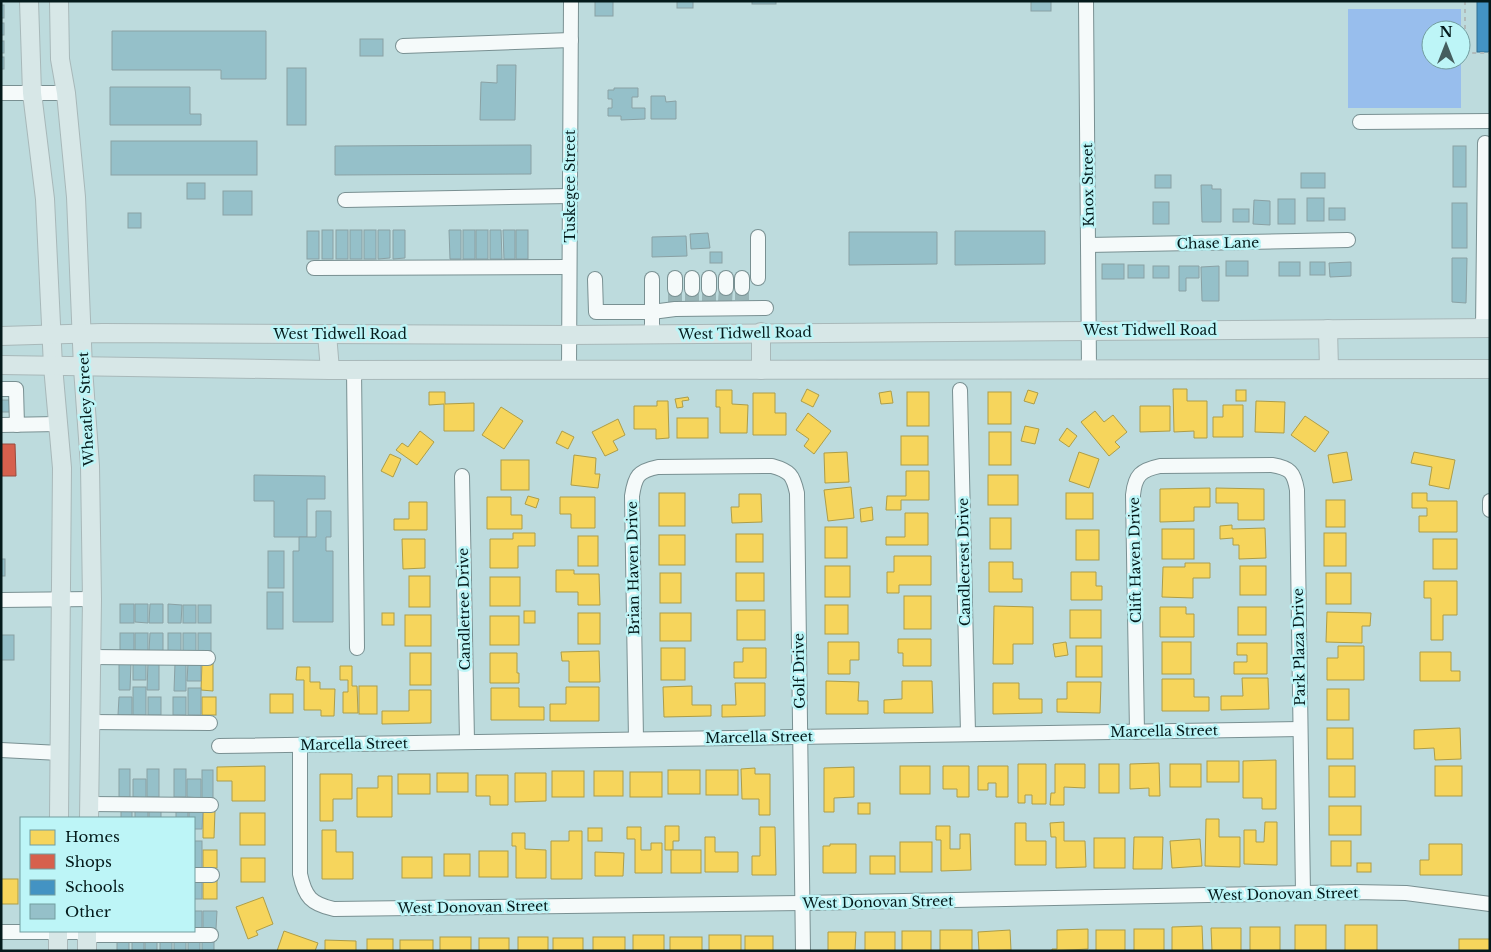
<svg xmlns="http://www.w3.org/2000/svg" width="1491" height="952" viewBox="0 0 1491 952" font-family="'Libre Baskerville',serif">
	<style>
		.water { fill: #98beed }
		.homes { fill: #f6d55c; stroke: #ad9d48 }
		.shops { fill: #d6604d; stroke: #974b3e }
		.schools { fill: #4393c3; stroke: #306f91 }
		.building { fill: #95c0c9; stroke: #8aa1a4 }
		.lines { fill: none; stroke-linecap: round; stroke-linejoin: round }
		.minor-tunnel { stroke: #98b4b6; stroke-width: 14; stroke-dasharray: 14 7; stroke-linecap: butt }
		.minor-casing { stroke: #799092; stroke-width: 16 }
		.major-casing { stroke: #a8b8b9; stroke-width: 20 }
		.path { stroke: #b0bbbb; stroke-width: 2; stroke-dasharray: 4 4; stroke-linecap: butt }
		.minor { stroke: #f5fafa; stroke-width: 14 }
		.major { stroke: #d7e7e7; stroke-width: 18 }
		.labels { text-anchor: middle; stroke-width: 5; stroke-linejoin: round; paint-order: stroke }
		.street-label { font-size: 14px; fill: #041a1b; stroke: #bdf5f7 }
	</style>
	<rect width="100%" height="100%" fill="#bddbdd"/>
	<polygon class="water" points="1348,9 1461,9 1461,30 1431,30 1431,60 1461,60 1461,108 1348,108"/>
	<g class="homes">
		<polygon points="807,389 819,395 813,407 801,401"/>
		<polygon points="1173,389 1187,389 1187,401 1207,401 1207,438 1194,438 1194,431 1174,432"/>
		<polygon points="716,390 732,390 732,404 748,405 747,433 720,433 720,407 716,407"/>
		<polygon points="1028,390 1038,393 1034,404 1024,401"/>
		<rect x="1236" y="390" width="10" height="11"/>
		<polygon points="891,391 893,403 881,404 879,393"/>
		<polygon points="429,392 445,392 445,404 474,403 474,431 444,431 444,404 429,405"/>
		<rect x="907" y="392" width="22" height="34"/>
		<rect x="988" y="392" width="23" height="32"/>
		<polygon points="753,393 775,393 775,413 786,413 786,435 753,435"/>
		<polygon points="688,397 689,400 682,401 683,407 677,408 675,399"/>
		<polygon points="657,401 668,401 669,438 656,439 656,429 634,429 634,406 657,406"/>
		<polygon points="1256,401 1285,402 1284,433 1255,432"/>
		<polygon points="1223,405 1243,405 1243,437 1213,437 1213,417 1223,417"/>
		<polygon points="1140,406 1170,406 1170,431 1140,432"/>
		<polygon points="501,407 523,421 504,449 482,435"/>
		<polygon points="1095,411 1104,422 1113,415 1127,432 1115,442 1120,447 1109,456 1081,422"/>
		<polygon points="808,413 831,431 814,454 804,446 809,439 796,430"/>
		<polygon points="1305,416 1329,432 1315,452 1291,435"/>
		<rect x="677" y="418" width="31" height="20"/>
		<polygon points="618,419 625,435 613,441 618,450 605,456 592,432"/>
		<polygon points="1025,426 1039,429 1035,444 1021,441"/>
		<polygon points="1067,428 1077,436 1069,447 1059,440"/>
		<polygon points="420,431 434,442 417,465 396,450 402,443 408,447"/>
		<polygon points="562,431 574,437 568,449 556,443"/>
		<rect x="989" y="432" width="22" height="33"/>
		<rect x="901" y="436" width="27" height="29"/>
		<polygon points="847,452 849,482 825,483 824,453"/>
		<polygon points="1079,452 1099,459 1089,488 1069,481"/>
		<polygon points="1347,452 1352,480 1333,483 1328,455"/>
		<polygon points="1414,452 1455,460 1449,489 1429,485 1432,467 1411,463"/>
		<polygon points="390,454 401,459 393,477 381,471"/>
		<polygon points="574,455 596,458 595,474 600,474 598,488 571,485"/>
		<rect x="501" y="460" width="28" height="30"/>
		<polygon points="906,471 929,471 929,500 901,500 901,510 886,510 887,496 906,496"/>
		<rect x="988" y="475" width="30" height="30"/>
		<polygon points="851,487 854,518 828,521 824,490"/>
		<polygon points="1210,488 1210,507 1194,507 1194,521 1160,522 1160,489"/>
		<polygon points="1216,488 1264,489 1264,520 1238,520 1238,503 1216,503"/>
		<rect x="659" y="493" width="26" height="33"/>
		<rect x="1066" y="493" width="27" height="26"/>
		<polygon points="1412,493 1427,493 1427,501 1457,501 1457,532 1419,532 1419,516 1427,516 1427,508 1412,508"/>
		<polygon points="739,494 761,494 762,522 732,523 731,507 739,507"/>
		<polygon points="528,496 539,499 536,508 525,504"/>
		<polygon points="487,497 511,497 511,515 522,515 522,529 487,529"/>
		<polygon points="560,497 595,497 595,528 571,528 571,514 560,514"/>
		<rect x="1326" y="500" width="19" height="27"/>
		<polygon points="409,502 427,502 427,530 394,530 394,519 409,519"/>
		<polygon points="872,507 873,520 861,522 860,509"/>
		<polygon points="905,513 928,513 928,545 886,545 886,537 905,537"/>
		<rect x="990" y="518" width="21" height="31"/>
		<polygon points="1232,525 1232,529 1265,528 1266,558 1239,559 1239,545 1233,545 1233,538 1220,539 1220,526"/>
		<rect x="825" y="527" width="22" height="31"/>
		<rect x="1162" y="529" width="32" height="30"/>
		<rect x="1076" y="530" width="23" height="30"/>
		<polygon points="513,533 535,533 535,546 518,546 518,568 490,568 490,539 513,539"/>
		<rect x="1324" y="533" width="22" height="33"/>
		<rect x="736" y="534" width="27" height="28"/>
		<rect x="659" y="535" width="26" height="30"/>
		<rect x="578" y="536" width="20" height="30"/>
		<polygon points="402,539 425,539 425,568 403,569"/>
		<rect x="1433" y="539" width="24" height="30"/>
		<polygon points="894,556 931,556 931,585 899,585 899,593 887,593 887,572 894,572"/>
		<polygon points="989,562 1013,562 1013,579 1022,579 1022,592 989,592"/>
		<polygon points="1185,563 1210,563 1210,578 1193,578 1193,598 1162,597 1163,567 1185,567"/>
		<rect x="825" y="566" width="25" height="31"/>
		<rect x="1240" y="566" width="26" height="29"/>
		<polygon points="556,570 574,570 574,574 599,574 600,605 578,605 578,592 556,592"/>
		<polygon points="1071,572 1096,572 1096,586 1102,586 1102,600 1071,600"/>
		<rect x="660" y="573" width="21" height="30"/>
		<rect x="736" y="573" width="28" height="28"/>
		<rect x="1326" y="573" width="25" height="31"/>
		<rect x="409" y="576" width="21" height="31"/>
		<rect x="490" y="577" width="30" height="29"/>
		<polygon points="1424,581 1457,581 1457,615 1443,615 1443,640 1431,640 1431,598 1424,598"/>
		<rect x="904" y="596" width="27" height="33"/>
		<rect x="825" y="605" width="23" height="29"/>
		<polygon points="994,606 1033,607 1033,644 1013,644 1013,664 993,664"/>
		<polygon points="1160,607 1186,607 1186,614 1194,614 1194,637 1160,637"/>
		<rect x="1238" y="607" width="28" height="28"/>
		<rect x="737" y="610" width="28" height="30"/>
		<rect x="1070" y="610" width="31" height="28"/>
		<rect x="524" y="611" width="11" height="12"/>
		<polygon points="1327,612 1371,613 1370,626 1362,626 1362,643 1326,642"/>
		<rect x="382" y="613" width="12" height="12"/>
		<rect x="578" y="613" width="22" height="31"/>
		<rect x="660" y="613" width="31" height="28"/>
		<rect x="405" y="615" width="26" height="31"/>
		<rect x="490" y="616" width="29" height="29"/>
		<polygon points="898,639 931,639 931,666 903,666 903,653 898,653"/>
		<polygon points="828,642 859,642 859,660 850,660 850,674 828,674"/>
		<polygon points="1066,642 1068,655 1055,657 1053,644"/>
		<rect x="1162" y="642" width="29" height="32"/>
		<polygon points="1237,643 1267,643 1267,674 1234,674 1234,662 1247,662 1247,655 1237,655"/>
		<rect x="1076" y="646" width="26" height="31"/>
		<polygon points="1338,646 1364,646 1364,680 1327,680 1327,658 1338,658"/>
		<rect x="661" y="648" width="24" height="32"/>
		<polygon points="743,648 766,648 766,678 734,678 734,662 743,662"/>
		<polygon points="599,651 600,682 569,682 569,661 562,661 561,652"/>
		<polygon points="1420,652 1451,652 1451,671 1460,671 1460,681 1420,681"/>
		<rect x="410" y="653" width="21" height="32"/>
		<polygon points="490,653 517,653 517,673 519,673 519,683 490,683"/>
		<polygon points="202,663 213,663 213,691 201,690"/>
		<polygon points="340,666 352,666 352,686 357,686 358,713 343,713 343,692 348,692 348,680 340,680"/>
		<polygon points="297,667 310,667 310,682 320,682 320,689 335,689 334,716 321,716 321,710 304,710 304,680 296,680"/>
		<polygon points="1242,678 1268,678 1269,709 1221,710 1221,696 1243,696"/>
		<polygon points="1162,679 1194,679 1194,697 1209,697 1209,711 1162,711"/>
		<polygon points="826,681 859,682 858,701 868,701 868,714 826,714"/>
		<polygon points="902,681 932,681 933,713 884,713 884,700 902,699"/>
		<polygon points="1067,682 1101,682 1100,713 1057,712 1057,699 1067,699"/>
		<polygon points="735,683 765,683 765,716 722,717 722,705 736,705"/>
		<polygon points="993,683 1019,683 1019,699 1042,699 1042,713 993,714"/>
		<rect x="359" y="686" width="18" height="28"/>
		<polygon points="692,686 692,705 711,705 711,716 664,717 663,687"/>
		<polygon points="566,687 599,687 599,721 550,721 550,704 566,704"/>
		<polygon points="491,688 519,688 519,707 544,707 544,720 491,720"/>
		<rect x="1327" y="689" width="22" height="31"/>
		<polygon points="409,690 431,690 431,723 382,724 382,711 409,711"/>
		<rect x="270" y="694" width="23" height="19"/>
		<rect x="202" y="697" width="14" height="18"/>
		<rect x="1327" y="728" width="26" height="31"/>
		<polygon points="1460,728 1461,759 1435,760 1434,748 1414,749 1414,730"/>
		<polygon points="1276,760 1276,809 1262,809 1262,798 1243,798 1243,761"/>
		<rect x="1207" y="761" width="32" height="21"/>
		<polygon points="1159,763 1160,796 1149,796 1149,788 1130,789 1130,764"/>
		<polygon points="1018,764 1046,764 1046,804 1032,804 1032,795 1025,795 1025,803 1018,803"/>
		<polygon points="1055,764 1085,764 1085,788 1064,787 1064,805 1050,805 1051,793 1055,793"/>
		<rect x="1099" y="764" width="20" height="29"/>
		<rect x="1170" y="764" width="31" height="23"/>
		<polygon points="265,766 265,801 232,801 232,781 217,781 217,767"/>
		<rect x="900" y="766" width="30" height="28"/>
		<polygon points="943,766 969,766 969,797 957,797 957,789 943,789"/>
		<polygon points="978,766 1008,766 1008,797 996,797 996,783 988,783 988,790 978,790"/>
		<rect x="1329" y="766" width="26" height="31"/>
		<rect x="1435" y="766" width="27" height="30"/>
		<polygon points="854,767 854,797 834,798 834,812 824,812 824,768"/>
		<polygon points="755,768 755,774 770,774 770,815 759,815 759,799 742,799 741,769"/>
		<rect x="668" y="770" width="32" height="24"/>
		<rect x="706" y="770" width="32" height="25"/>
		<rect x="552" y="771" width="32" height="26"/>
		<rect x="594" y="771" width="29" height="25"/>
		<rect x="630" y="772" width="32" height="25"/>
		<rect x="437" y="773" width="31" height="19"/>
		<polygon points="515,773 546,773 546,801 515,802"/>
		<polygon points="320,774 352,774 352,799 333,799 333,821 320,821"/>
		<rect x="398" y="774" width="32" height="20"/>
		<polygon points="476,775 508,775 508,805 490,805 490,796 476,796"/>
		<polygon points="378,776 392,776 392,817 357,817 357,788 378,788"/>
		<rect x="858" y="803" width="12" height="11"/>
		<rect x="1329" y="806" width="32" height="29"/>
		<polygon points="203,810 215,810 214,838 203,838"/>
		<rect x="240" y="813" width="25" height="32"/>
		<polygon points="1206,819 1219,819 1219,837 1240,837 1240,867 1205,866"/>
		<polygon points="1064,822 1064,841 1085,841 1086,867 1056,868 1056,837 1051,837 1050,823"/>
		<polygon points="1265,822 1277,822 1277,865 1244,864 1244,830 1256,830 1256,842 1264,842"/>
		<polygon points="1015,823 1026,823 1026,841 1046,841 1046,865 1015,865"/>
		<polygon points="665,826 679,826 679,841 673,841 673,850 665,850"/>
		<polygon points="936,826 950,826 950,849 960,849 960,834 970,834 971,870 941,871 941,840 936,840"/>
		<polygon points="627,827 641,827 641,850 651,850 651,843 662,843 662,873 635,873 635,839 627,839"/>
		<polygon points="760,827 775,827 776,875 752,875 752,856 760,856"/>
		<rect x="588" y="828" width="14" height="13"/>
		<polygon points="322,830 336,830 336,852 353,852 353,879 322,879"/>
		<polygon points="569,831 582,831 582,879 551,879 551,841 569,841"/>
		<polygon points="512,833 525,833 525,849 546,850 546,878 516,878 516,846 512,846"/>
		<polygon points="705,837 715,837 715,852 738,852 738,872 705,872"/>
		<polygon points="1134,837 1163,837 1162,869 1133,869"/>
		<rect x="1094" y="838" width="31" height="30"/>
		<polygon points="1200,839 1202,866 1172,868 1170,841"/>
		<rect x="1331" y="841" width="20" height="25"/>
		<rect x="900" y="842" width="32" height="30"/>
		<polygon points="830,844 856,844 856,873 823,873 823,846 830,846"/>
		<polygon points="1429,844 1462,844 1462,875 1420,875 1420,860 1429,860"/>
		<rect x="203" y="850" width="14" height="18"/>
		<rect x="671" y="850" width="30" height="23"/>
		<rect x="479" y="851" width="29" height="26"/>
		<polygon points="595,852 624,853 623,876 595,876"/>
		<rect x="444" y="854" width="26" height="22"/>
		<rect x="870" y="856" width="25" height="18"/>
		<rect x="402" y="857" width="30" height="21"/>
		<rect x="241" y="858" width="24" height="24"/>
		<rect x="1357" y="863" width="14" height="9"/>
		<rect x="1" y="879" width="17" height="25"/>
		<rect x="203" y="880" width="14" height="19"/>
		<polygon points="263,897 273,924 256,931 258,935 248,939 236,907"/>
		<rect x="1295" y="925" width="31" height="26"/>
		<rect x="1345" y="925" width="32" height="26"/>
		<polygon points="1202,926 1203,951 1172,951 1172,927"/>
		<rect x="1250" y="927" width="30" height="24"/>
		<polygon points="1211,928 1241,928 1241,951 1212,951"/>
		<polygon points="1088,929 1088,949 1052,951 1052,949 1057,949 1057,930"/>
		<rect x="1134" y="929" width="30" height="22"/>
		<rect x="940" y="930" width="32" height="21"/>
		<polygon points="1010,930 1011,950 979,951 978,932"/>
		<rect x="1096" y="930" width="29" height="21"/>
		<polygon points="284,931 318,943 315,951 277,951"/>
		<rect x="902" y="931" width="29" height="20"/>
		<polygon points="828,932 856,932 855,951 828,951"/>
		<rect x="865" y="932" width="30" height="19"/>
		<rect x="633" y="935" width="31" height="16"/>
		<rect x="709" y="935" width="32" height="16"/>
		<rect x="745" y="936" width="28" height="15"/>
		<rect x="440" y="937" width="31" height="14"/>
		<rect x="518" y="937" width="30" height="14"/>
		<rect x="593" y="937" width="32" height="14"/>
		<rect x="670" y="937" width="32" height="14"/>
		<rect x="479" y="938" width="30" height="13"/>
		<rect x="553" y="938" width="30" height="13"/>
		<rect x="367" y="939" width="26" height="12"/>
		<rect x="1459" y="939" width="31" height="12"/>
		<polygon points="325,940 356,941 356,951 325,951"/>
		<rect x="400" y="940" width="33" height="11"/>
	</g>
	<polygon class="shops" points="1,444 15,444 16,476 1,476"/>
	<rect class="schools" x="1477" y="1" width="13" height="51"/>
	<g class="building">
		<rect x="595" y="1" width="18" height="15"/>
		<rect x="677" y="1" width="16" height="7"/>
		<rect x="752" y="1" width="24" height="3"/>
		<rect x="1031" y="1" width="20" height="10"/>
		<rect x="1" y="5" width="3" height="13"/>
		<rect x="1" y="23" width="3" height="12"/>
		<polygon points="112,31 266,31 266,79 221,79 221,70 112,70"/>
		<rect x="360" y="39" width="23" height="17"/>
		<rect x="1" y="41" width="3" height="12"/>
		<rect x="1" y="57" width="3" height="12"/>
		<polygon points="497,65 516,65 515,120 480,120 481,82 497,83"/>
		<rect x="287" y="68" width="19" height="57"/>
		<polygon points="110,87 190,87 190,114 201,114 201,125 110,125"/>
		<polygon points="614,88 638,88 638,97 632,97 632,108 645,108 645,119 621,120 621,116 608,116 608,108 612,108 612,99 608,99 608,90 614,90"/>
		<polygon points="651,96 665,96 666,102 676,101 676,119 651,119"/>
		<rect x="111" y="141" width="146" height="34"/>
		<polygon points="531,145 531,174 335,175 335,146"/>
		<rect x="1453" y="146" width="13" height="41"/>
		<rect x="1301" y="173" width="24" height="15"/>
		<rect x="1155" y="175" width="16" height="13"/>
		<rect x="187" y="183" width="18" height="16"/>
		<polygon points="1201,185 1212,185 1212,189 1221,189 1221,222 1202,222"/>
		<rect x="223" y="191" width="29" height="24"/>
		<rect x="1307" y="198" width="17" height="23"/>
		<rect x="1278" y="199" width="17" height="25"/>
		<polygon points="1254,200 1270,201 1270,225 1253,224"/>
		<rect x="1153" y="202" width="16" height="22"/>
		<rect x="1452" y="203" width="15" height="45"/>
		<rect x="1329" y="208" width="16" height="12"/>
		<rect x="1233" y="209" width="16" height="13"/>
		<rect x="128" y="213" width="13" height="15"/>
		<rect x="322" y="230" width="11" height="29"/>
		<rect x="336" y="230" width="12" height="29"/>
		<rect x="350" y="230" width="12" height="29"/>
		<rect x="364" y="230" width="12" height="29"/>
		<polygon points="378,230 390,230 390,258 378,259"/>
		<polygon points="393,230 405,230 405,258 393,259"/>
		<polygon points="449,230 461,230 461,259 450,259"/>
		<rect x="463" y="230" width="12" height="29"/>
		<rect x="476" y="230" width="12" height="29"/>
		<polygon points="490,230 501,230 502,259 490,259"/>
		<polygon points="503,230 515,230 515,259 504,259"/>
		<rect x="516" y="230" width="12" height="29"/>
		<rect x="307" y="231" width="12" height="28"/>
		<polygon points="955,231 1045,231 1045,264 955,265"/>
		<polygon points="849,232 937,232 937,264 849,265"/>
		<polygon points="708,233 710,248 691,249 690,234"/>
		<polygon points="686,236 687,256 652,257 652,237"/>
		<rect x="710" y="252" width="12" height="11"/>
		<polygon points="1452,258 1467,258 1466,303 1452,302"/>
		<rect x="1226" y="261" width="22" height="15"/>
		<rect x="1279" y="262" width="21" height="14"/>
		<rect x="1310" y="262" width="15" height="13"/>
		<polygon points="1351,262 1351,276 1330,277 1329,263"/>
		<rect x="1102" y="264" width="22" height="15"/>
		<rect x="1128" y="265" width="16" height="13"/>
		<rect x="1153" y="266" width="16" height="12"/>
		<polygon points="1179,266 1199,266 1199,278 1186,278 1186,291 1179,291"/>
		<polygon points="1219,266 1219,301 1202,301 1201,267"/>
		<polygon points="1,400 9,400 10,412 1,412"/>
		<polygon points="254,475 325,476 325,499 307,499 307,537 274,537 274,501 254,501"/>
		<polygon points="316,511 331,511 331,537 326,537 326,551 333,551 333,622 293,622 293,551 299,551 299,537 316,537"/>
		<rect x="268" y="551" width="16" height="37"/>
		<rect x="1" y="559" width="4" height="17"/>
		<rect x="267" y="592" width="16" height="37"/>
		<rect x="120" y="604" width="14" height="19"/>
		<polygon points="135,604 148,604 148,623 135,622"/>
		<polygon points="150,604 163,604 163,623 149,623"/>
		<polygon points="168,604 182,605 181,623 168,623"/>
		<rect x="183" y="605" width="13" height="18"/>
		<rect x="198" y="605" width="13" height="18"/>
		<rect x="120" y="633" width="14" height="18"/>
		<rect x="135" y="633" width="13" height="18"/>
		<polygon points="150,633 163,633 163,651 149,651"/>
		<rect x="168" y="633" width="13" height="18"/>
		<rect x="183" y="633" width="13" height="18"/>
		<rect x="198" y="633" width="13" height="18"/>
		<rect x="1" y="635" width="13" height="25"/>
		<polygon points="119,662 131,662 130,690 119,690"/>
		<rect x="133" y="662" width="13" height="18"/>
		<polygon points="148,662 159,662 159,690 147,690"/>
		<polygon points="175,663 186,663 186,691 174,691"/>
		<polygon points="188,663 201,663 201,681 187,681"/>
		<rect x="133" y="687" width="13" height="28"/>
		<rect x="188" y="688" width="13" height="27"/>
		<polygon points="119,697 132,697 132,715 118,715"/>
		<rect x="148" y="697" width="13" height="18"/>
		<rect x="173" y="697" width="13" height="18"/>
		<rect x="119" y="769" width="11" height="28"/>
		<rect x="147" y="769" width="12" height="28"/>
		<rect x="174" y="769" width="12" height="28"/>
		<rect x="202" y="770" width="11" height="28"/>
		<polygon points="133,779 146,779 146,798 133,797"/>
		<polygon points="187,779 201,779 201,798 187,797"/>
		<rect x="121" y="810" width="11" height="8"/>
		<rect x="135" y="810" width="13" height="8"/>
		<rect x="149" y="810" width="12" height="8"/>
		<rect x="176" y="810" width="12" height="8"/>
		<polygon points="189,810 203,810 202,829 194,829 194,818 189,818"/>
		<rect x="194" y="841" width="8" height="27"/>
		<rect x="194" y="880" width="8" height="19"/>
		<rect x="194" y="911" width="8" height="18"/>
		<polygon points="203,911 217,911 216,929 203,929"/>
		<rect x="117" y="942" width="12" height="9"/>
		<rect x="132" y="942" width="12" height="9"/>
		<rect x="145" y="942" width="12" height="9"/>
		<rect x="160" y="942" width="12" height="9"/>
		<rect x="174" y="942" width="12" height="9"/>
		<rect x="188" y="942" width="12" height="9"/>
		<rect x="202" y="942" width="12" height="9"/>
	</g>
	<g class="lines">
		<g class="minor-tunnel">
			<polyline points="742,288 742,300"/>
			<polyline points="675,289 675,302"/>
			<polyline points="692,289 692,302"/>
			<polyline points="709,302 709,289"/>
			<polyline points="725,302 726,288"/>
		</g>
		<g class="minor-casing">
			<g id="minor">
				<polyline points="1086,1 1089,368"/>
				<polyline points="403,46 571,40"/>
				<polyline points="1,93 66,93"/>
				<polyline points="1360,122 1490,121"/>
				<polyline points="345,200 570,196"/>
				<polyline points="758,237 758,278"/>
				<polyline points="1088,245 1348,240"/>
				<polyline points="314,268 569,267"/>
				<polyline points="675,278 675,289"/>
				<polyline points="692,278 692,289"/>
				<polyline points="709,278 709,289"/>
				<polyline points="726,278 726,288"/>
				<polyline points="742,278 742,288"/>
				<polyline points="595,279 596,312 652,312 675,309 766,308"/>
				<polyline points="652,279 652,334"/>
				<polyline points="1483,328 1485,143"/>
				<polyline points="354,369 357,648"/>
				<polyline points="569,370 571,1"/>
				<polyline points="1,389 16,389 17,425"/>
				<polyline points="960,390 968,733"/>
				<polyline points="1,425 58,424"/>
				<polyline points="462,476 467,741"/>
				<polyline points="1490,501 1490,510"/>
				<polyline points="1,600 92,599"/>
				<polyline points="91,657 208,658"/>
				<polyline points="90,722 210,723"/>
				<path d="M1137,732l-4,-237c2,-20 8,-25 27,-29l112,-1c18,3 22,7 25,25l6,403"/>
				<path d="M636,739l-4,-243c3,-20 6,-25 26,-29l114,-1c18,5 21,9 25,27l6,458"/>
				<path d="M300,745v129c5,23 11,30 34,35l468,-6 552,-11 52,1 84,11"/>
				<polyline points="219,746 1300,729"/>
				<polyline points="1,750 60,753"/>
				<polyline points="89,804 211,805"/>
				<polyline points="194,875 212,875"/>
				<polyline points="1,932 87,932"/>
				<polyline points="87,935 211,935"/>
			</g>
		</g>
		<g class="major-casing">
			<g id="major">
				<polyline points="29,1 32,93 45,199 53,366 62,468 59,818"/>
				<polyline points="59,1 60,59 66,93 76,197 83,368 90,466 92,599 89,818"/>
				<polyline points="1328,329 1329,369"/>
				<polyline points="761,332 761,370"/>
				<polyline points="327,334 330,370"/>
				<polyline points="1,336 102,333 570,335 1490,328"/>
				<polyline points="1,365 330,370 1490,369"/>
				<polyline points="87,931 87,951"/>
				<polyline points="58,951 58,931"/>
			</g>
		</g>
		<polyline class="path" points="1465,1 1465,47 1470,53 1490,53"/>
		<use href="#minor" class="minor"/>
		<use href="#major" class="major"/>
	</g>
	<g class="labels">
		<g class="street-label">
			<text transform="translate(1088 185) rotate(-91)" y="5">Knox Street</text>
			<text transform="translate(570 186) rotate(-90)" y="5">Tuskegee Street</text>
			<text transform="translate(1218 243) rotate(-1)" y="5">Chase Lane</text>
			<text x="1150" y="335">West Tidwell Road</text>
			<text transform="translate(745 333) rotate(-1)" y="5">West Tidwell Road</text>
			<text x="340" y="339">West Tidwell Road</text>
			<text transform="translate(86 409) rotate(-93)" y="5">Wheatley Street</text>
			<text transform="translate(1135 560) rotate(-91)" y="5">Clift Haven Drive</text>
			<text transform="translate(964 562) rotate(-91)" y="5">Candlecrest Drive</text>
			<text transform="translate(633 568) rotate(-91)" y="5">Brian Haven Drive</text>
			<text transform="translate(464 609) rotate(-91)" y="5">Candletree Drive</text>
			<text transform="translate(1299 647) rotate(-91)" y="5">Park Plaza Drive</text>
			<text transform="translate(799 671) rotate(-91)" y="5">Golf Drive</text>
			<text transform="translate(1164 731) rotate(-1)" y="5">Marcella Street</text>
			<text transform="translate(759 737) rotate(-1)" y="5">Marcella Street</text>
			<text transform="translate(354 744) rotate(-1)" y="5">Marcella Street</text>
			<text transform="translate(1283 894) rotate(-1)" y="5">West Donovan Street</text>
			<text transform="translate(878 902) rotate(-1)" y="5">West Donovan Street</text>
			<text transform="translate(473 907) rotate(-1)" y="5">West Donovan Street</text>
		</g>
	</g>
	<rect width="1491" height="952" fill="none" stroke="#041a1b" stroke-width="5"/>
	<rect x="20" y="817" width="175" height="115" fill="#bdf5f7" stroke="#739d9f"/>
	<rect x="30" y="830" width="25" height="15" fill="#f6d55c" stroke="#739d9f"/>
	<text x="65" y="842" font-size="15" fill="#041a1b">Homes</text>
	<rect x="30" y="854" width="25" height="15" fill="#d6604d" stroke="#739d9f"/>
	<text x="65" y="867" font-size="15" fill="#041a1b">Shops</text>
	<rect x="30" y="880" width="25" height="15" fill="#4393c3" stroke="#739d9f"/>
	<text x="65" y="892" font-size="15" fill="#041a1b">Schools</text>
	<rect x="30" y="904" width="25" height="15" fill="#95c0c9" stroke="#739d9f"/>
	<text x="65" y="917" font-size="15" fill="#041a1b">Other</text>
	<g transform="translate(1446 45)"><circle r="24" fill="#bdf5f7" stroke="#739d9f"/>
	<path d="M0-4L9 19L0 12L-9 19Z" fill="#455e5f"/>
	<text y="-8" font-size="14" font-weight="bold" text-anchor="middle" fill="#041a1b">N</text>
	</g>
</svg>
